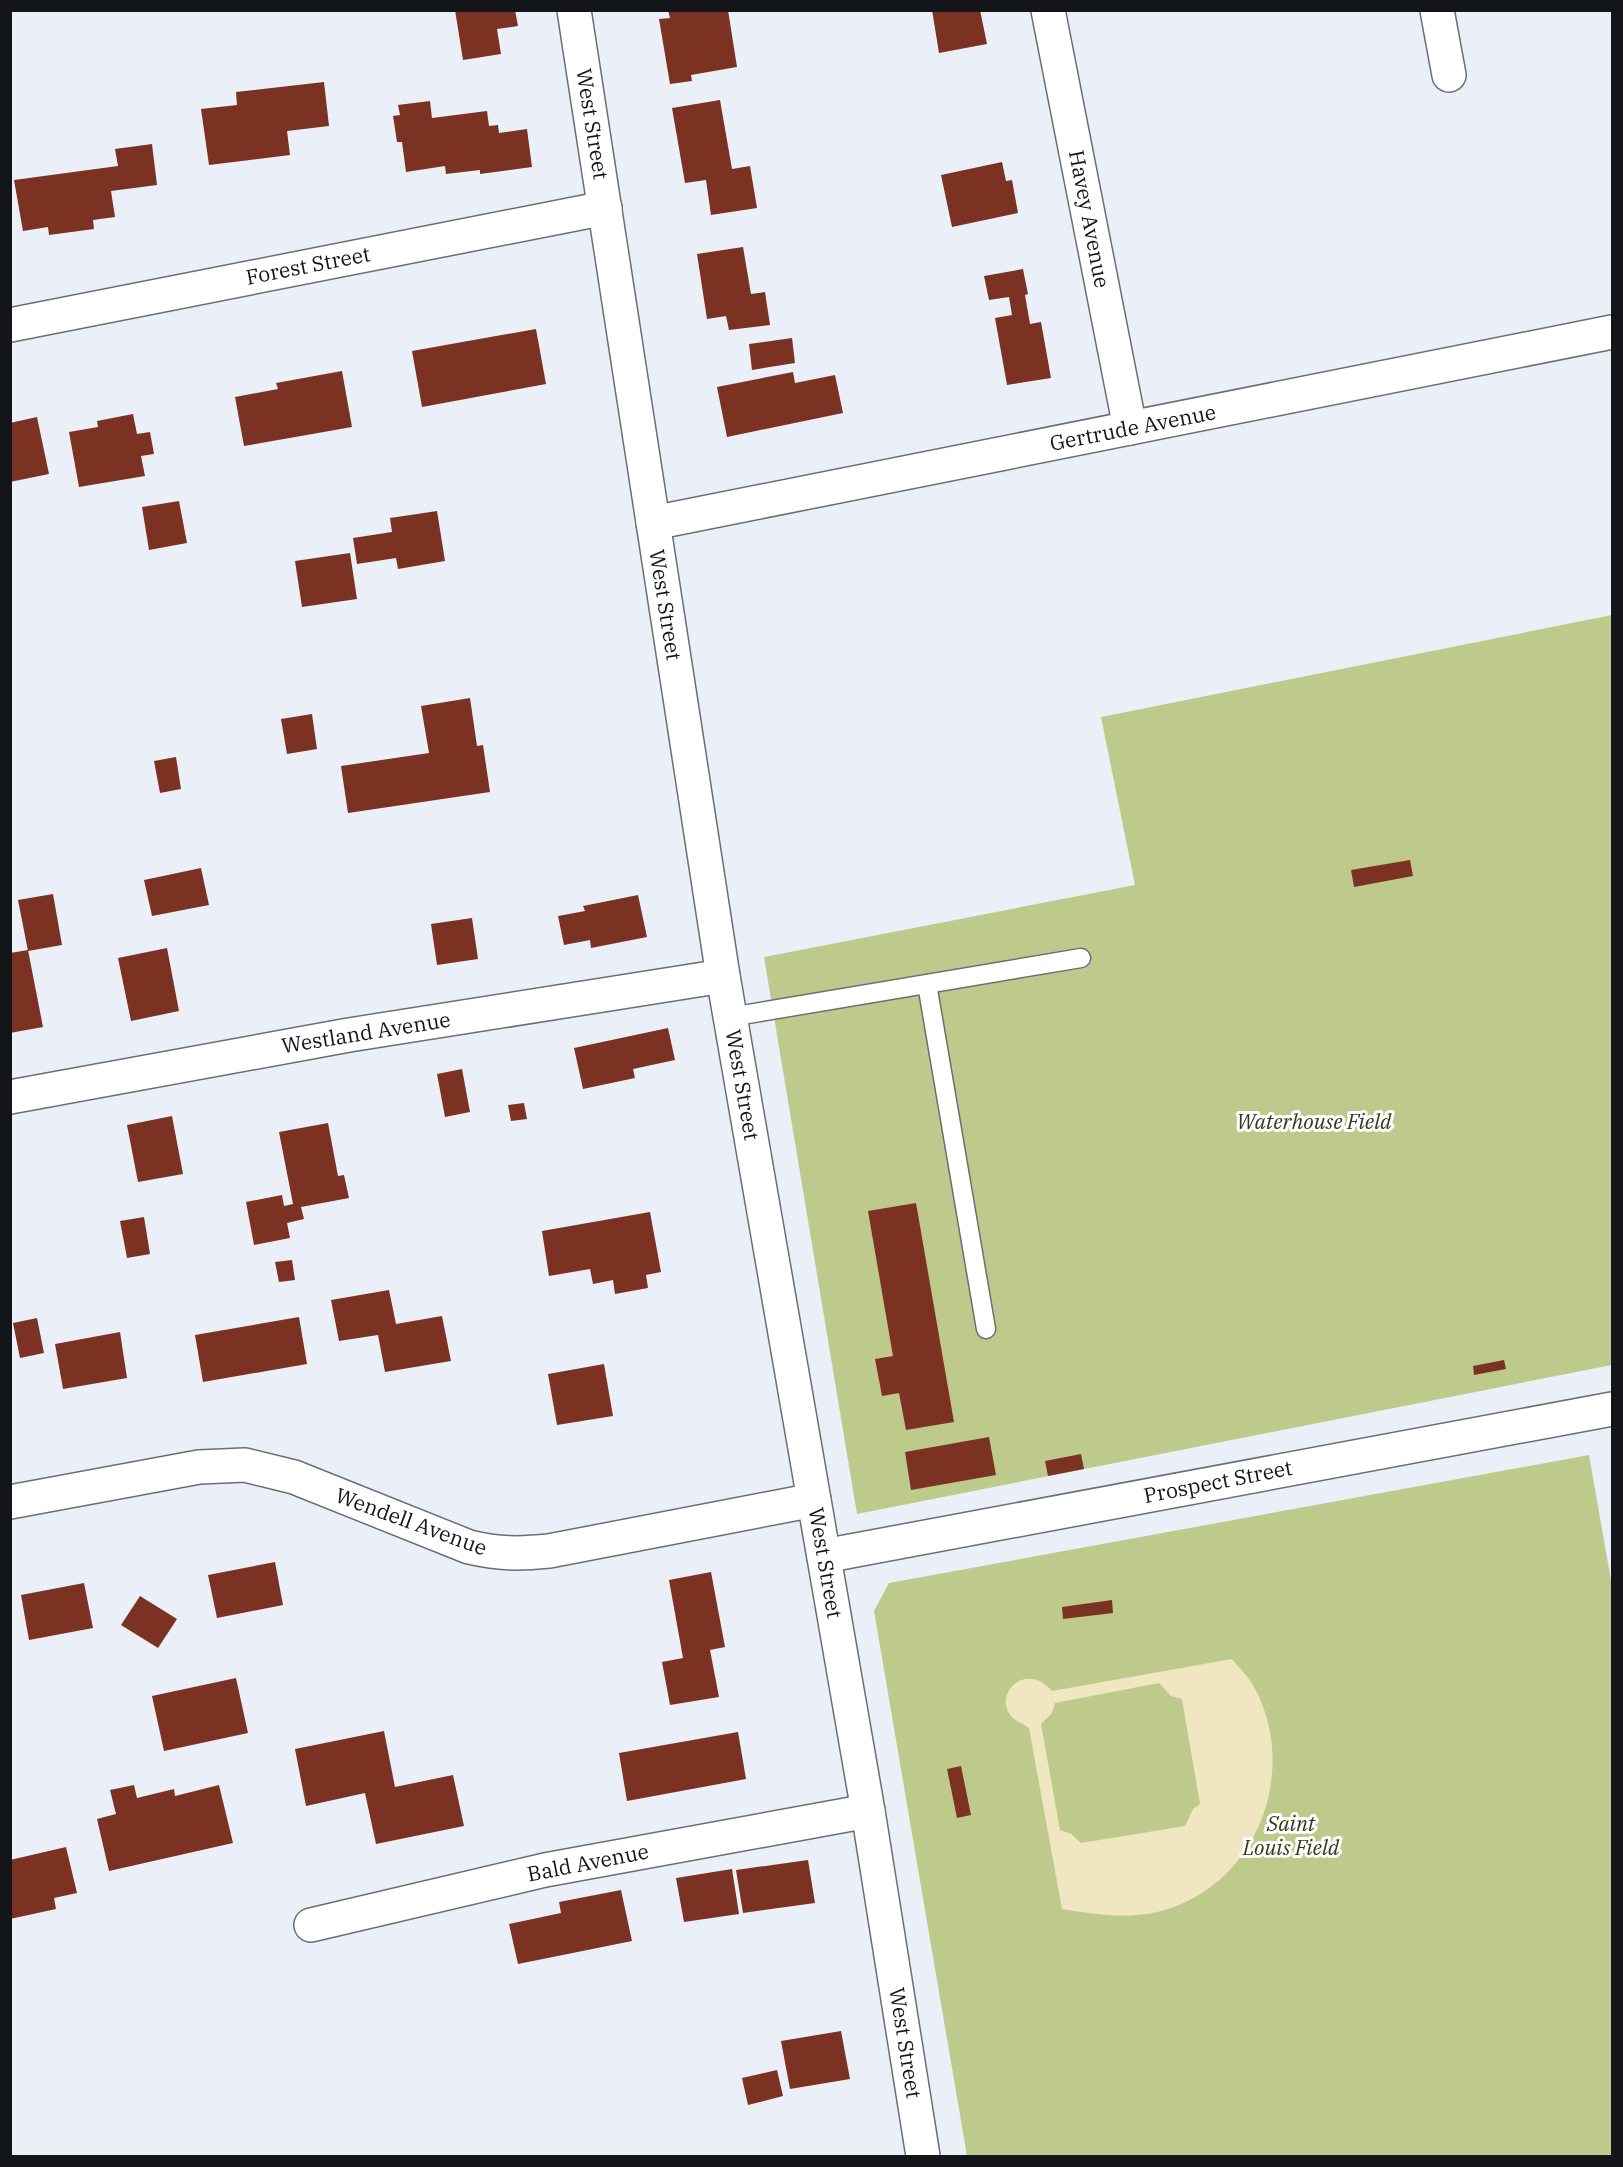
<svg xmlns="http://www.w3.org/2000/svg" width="1623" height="2167" viewBox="0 0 1623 2167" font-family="'IBM Plex Serif',serif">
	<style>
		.green { fill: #beca8b }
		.sand { fill: #f0e6c1; fill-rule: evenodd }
		.building { fill: #7c3223 }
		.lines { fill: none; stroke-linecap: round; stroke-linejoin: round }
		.service-casing { stroke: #6a6e75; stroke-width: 21 }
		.minor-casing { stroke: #6a6e75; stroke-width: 36 }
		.tertiary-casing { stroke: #6a6e75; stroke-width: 36 }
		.service { stroke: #fff; stroke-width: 18 }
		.minor { stroke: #fff; stroke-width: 33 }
		.tertiary { stroke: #fff; stroke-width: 33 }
		.labels { text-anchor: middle; stroke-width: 6; stroke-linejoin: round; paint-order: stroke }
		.street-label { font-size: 21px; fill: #141518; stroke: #fff }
		.park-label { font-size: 21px; font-style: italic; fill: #333816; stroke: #fff }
	</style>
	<rect width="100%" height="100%" fill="#ebf0f8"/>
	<g class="green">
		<polygon points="1612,615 1612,1365 857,1514 764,957 1135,885 1101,717"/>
		<polygon points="1589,1455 1612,1586 1612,2156 967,2156 874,1611 889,1583"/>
	</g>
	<path class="sand" d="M1232,1659c7,9 17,18 22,28 44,80 7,188 -80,220 -37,14 -75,8 -112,2l-33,-181c-4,-3 -11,-6 -16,-10 -23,-23 13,-58 39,-27zM1159,1683l12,13 11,3 18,105 -7,5 -8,17 -104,17 -10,-9 -11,-4 -19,-106 11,-11 3,-10z"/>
	<g class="building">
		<polygon points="455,10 515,10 518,26 497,29 501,54 463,60"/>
		<polygon points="668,10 728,10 737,67 691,75 692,81 670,84 659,19 670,18"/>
		<polygon points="932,10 980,10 987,44 939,53"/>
		<polygon points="324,82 329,126 287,131 290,155 209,165 201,109 237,105 236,92"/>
		<polygon points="720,100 732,169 750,166 757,208 711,215 706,180 685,183 672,108"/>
		<polygon points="430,101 432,118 487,111 489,126 498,125 499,133 527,129 532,167 480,174 480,170 446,174 445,166 406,172 402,142 397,142 393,116 400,115 398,105"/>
		<polygon points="152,144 157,185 111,191 115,217 93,220 94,229 49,235 48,227 23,231 14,180 118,166 115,149"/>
		<polygon points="1002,162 1006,181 1012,180 1018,213 952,227 941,175"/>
		<polygon points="743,247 751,294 765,292 770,325 729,330 726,316 707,319 697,254"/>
		<polygon points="1023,269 1028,294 1025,295 1030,324 1041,322 1051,378 1007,385 995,318 1012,315 1009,297 989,300 984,276"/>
		<polygon points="536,329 546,384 422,407 412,351"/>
		<polygon points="792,338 795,363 752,370 749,344"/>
		<polygon points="342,371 352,427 244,446 235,397 278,389 276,383"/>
		<polygon points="793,372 795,383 835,375 843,413 727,437 717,387"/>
		<polygon points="133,414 137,434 150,432 154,454 141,456 145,476 79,487 69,432 98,427 97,421"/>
		<polygon points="37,417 49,474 10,482 10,423"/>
		<polygon points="179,501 187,543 149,550 142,507"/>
		<polygon points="437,511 445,561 398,569 396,558 357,564 353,538 392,532 390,518"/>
		<polygon points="350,553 357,599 302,607 295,561"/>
		<polygon points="470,698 477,746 483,745 490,792 348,813 341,766 429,753 421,706"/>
		<polygon points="312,714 317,749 287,754 281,719"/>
		<polygon points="176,757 181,789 160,793 154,761"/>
		<polygon points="1410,860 1413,876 1354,887 1351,870"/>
		<polygon points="201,868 209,905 152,916 144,880"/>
		<polygon points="53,894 62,945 28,951 18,900"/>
		<polygon points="638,895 647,937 591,948 590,940 564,945 558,916 585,911 583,906"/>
		<polygon points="472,918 478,959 437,965 431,924"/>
		<polygon points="167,948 179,1011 131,1021 118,958"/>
		<polygon points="28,950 43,1027 10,1033 10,953"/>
		<polygon points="668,1028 675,1060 633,1069 635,1078 583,1089 574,1048"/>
		<polygon points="462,1069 470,1112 445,1117 437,1074"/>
		<polygon points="524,1103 527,1119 511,1121 508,1105"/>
		<polygon points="172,1116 183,1174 138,1182 127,1125"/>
		<polygon points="328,1123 338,1176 344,1175 349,1198 301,1207 304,1219 287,1223 290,1238 254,1245 246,1202 282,1195 284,1206 293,1204 279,1132"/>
		<polygon points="916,1203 954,1422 906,1430 899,1393 882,1396 875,1359 893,1356 868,1211"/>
		<polygon points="650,1212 661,1272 646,1275 648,1288 615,1294 613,1280 593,1284 590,1269 549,1276 542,1231"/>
		<polygon points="144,1217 150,1254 127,1258 120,1221"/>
		<polygon points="292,1260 295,1280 279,1282 275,1262"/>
		<polygon points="389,1290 396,1324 442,1316 451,1361 385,1372 378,1335 339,1341 331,1300"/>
		<polygon points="299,1317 307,1364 203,1382 195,1335"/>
		<polygon points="37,1318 44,1353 20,1358 13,1323"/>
		<polygon points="120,1332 127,1378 63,1389 55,1344"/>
		<polygon points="1504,1360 1506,1369 1474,1375 1473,1366"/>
		<polygon points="604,1364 613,1416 557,1425 548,1374"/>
		<polygon points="989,1437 996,1475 911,1490 905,1452"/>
		<polygon points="1081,1454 1084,1469 1048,1476 1045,1461"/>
		<polygon points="275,1562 283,1605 217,1618 208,1575"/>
		<polygon points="711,1572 725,1647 710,1650 719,1697 670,1705 662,1662 683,1658 669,1580"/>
		<polygon points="84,1583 93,1628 29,1640 21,1595"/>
		<polygon points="140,1596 177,1619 158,1648 121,1625"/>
		<polygon points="1112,1600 1113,1613 1063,1619 1062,1607"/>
		<polygon points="236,1678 248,1733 164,1751 152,1696"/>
		<polygon points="384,1731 395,1787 453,1775 464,1826 376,1844 365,1793 306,1806 295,1749"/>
		<polygon points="738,1732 746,1779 627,1801 619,1753"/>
		<polygon points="961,1766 971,1815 957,1818 947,1769"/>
		<polygon points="134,1785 137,1798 174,1789 175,1796 219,1785 233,1843 109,1871 97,1819 116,1814 110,1790"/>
		<polygon points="66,1847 77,1893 54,1898 56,1909 10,1919 10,1860"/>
		<polygon points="808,1860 815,1903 743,1913 736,1870"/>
		<polygon points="732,1869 739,1914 684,1922 676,1878"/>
		<polygon points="621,1890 632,1941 518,1964 509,1924 561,1913 559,1902"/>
		<polygon points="841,2031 850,2079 790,2089 781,2041"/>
		<polygon points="777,2070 783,2096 748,2105 742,2078"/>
	</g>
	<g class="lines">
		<g class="service-casing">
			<g id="service">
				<polyline points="927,984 986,1329"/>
				<polyline points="730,1017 1081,958"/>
			</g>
		</g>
		<g class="minor-casing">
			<g id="minor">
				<polyline points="1048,10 1130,428"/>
				<polyline points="1437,10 1449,75"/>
				<polyline points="10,325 605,208"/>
				<polyline points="653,523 1612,332"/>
				<polyline points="10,1097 349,1035 723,976"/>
				<path d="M10,1502l189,-35 46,-2 49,12 175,70c30,7 50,7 80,4l265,-51"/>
				<polyline points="824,1556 1612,1409"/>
				<polyline points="311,1925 545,1870 868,1811"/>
			</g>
		</g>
		<g class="tertiary-casing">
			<polyline id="tertiary" points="574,10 723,976 868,1811 923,2156"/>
		</g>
		<use href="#service" class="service"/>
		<use href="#minor" class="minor"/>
		<use href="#tertiary" class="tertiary"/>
	</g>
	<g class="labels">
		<g class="street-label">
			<text transform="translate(592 124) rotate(81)" y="7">West Street</text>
			<text transform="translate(1089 219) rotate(79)" y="7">Havey Avenue</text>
			<text transform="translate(308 266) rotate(-11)" y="7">Forest Street</text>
			<text transform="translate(1133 428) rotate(-11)" y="7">Gertrude Avenue</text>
			<text transform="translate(665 605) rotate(81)" y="7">West Street</text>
			<text transform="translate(366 1033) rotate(-9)" y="7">Westland Avenue</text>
			<text transform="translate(742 1085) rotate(80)" y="7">West Street</text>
			<text transform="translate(1218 1482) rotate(-11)" y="7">Prospect Street</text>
			<text transform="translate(411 1522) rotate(20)" y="7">Wendell Avenue</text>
			<text transform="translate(825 1563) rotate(80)" y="7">West Street</text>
			<text transform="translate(588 1863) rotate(-11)" y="7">Bald Avenue</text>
			<text transform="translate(905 2043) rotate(81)" y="7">West Street</text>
		</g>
		<g class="park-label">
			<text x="1314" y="1129">Waterhouse Field</text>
			<text x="1291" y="1831">Saint<tspan x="1291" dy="24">Louis Field</tspan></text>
		</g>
	</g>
	<rect width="1623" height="2167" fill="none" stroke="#141518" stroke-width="24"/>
</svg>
